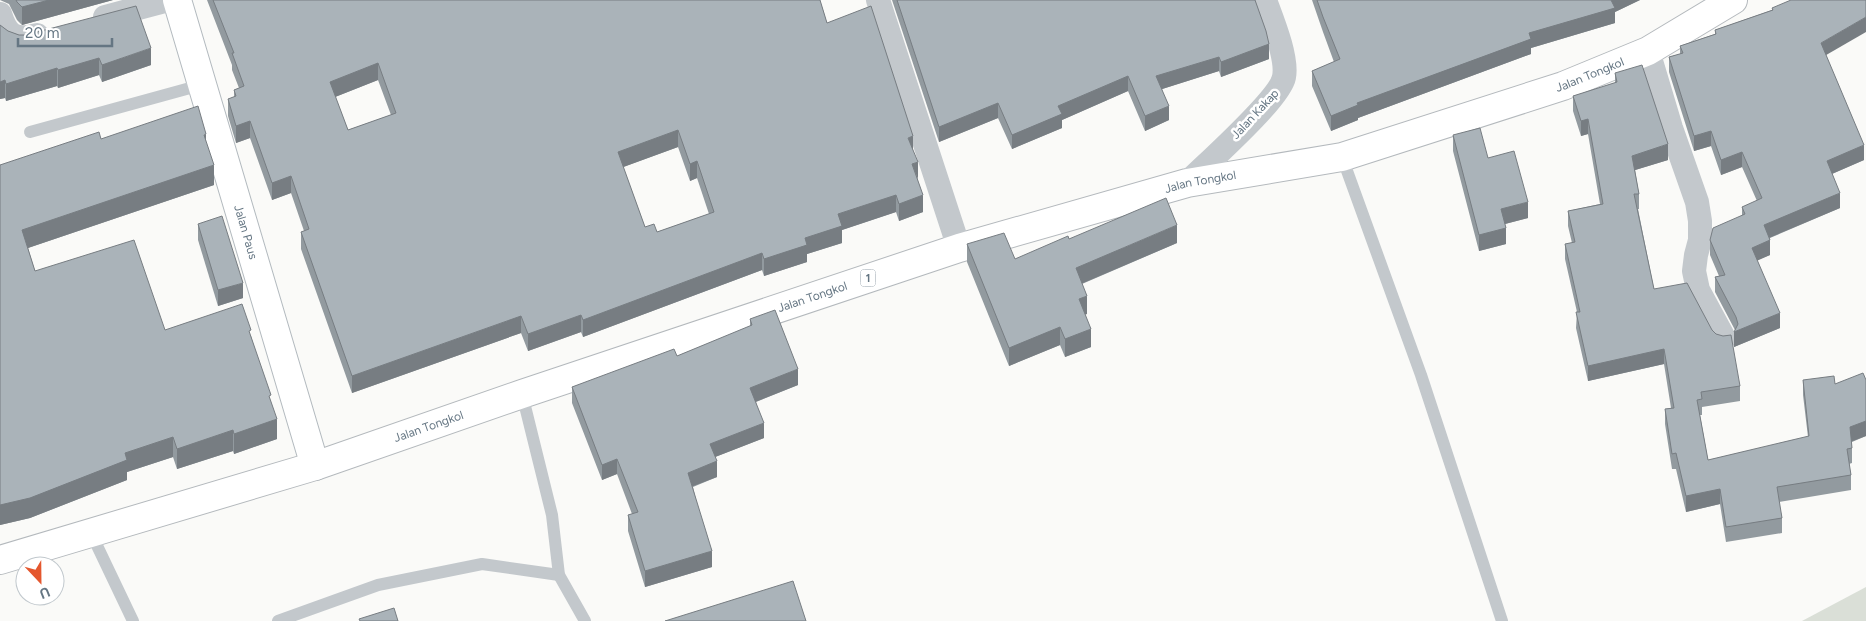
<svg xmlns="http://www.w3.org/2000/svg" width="1866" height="621" viewBox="0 0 1866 621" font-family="Figtree,sans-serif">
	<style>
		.green { fill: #dadfd7 }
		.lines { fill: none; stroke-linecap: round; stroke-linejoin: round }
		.secondary-casing { stroke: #b3babf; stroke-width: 30 }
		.highway-casing { stroke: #b4b9bd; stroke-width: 30 }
		.lane { stroke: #c3c8cc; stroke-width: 12 }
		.street { stroke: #c3c8cc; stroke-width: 24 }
		.secondary { stroke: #fff; stroke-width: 28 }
		.highway { stroke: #fff; stroke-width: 28 }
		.wall { fill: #929a9f; fill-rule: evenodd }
		.shaded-wall { fill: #777d82 }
		.building { fill: #aab3b9; stroke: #777d82; fill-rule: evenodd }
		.labels { text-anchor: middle; stroke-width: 5; stroke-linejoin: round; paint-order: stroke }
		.shield { fill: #fff; stroke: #939fa8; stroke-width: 1 }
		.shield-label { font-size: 11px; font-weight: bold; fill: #657683 }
		.street-label { font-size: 12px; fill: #657683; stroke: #fff }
	</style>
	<rect width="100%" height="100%" fill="#fafaf8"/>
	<polygon class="green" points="1866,587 1866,621 1802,621"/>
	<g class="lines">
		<g class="secondary-casing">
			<g id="secondary">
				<path id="s1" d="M177,0l138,466"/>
			</g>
		</g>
		<g class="highway-casing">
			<g id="highway">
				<path id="s2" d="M0,560l315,-94 207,-72 437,-146 228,-65 155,-26 221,-71 85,-35 85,-51"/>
			</g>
		</g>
		<g class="lane">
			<polyline points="30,132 201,85"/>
			<polyline points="1342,157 1421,375 1502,621"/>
			<polyline points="522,394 552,515 559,575 585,621"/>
			<polyline points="91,533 133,621"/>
			<polyline points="278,621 378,585 482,564 559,575"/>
		</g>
		<g class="street">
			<polyline points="878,0 959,248"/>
			<path d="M0,14c7,22 15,27 37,21"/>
			<polyline points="105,17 169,0"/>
			<polyline points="1648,51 1671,128 1697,202 1700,221 1700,240 1696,255 1694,271 1698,290 1724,338"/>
			<path d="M1187,183c19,-19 93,-84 97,-106 4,-19 -12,-58 -19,-77"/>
		</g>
		<use href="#secondary" class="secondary"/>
		<use href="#highway" class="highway"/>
	</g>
	<g class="wall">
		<polygon points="0,0 113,0 22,25 17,20 9,4"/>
		<path d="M207,0h613l7,23 86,129 10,60 -24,9 -3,-9 -54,18v13l-35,11v8l-43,14 -2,-6 -179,67 -2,-5 -53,19 -7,-18 -169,60 -51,-144v-17l3,-1 -13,-38 -19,7 -22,-62 -14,5 -8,-27v-17l6,-2v-7l5,-2 -7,-18v-5zM378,80l13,35 -43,15 -13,-33zM678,147l12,34 7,-3 12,36 -52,18 -12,-5 -22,-60z"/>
		<polygon points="892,0 1255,0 1269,59 1221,77 1219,71 1162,89 1169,120 1145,131 1128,91 1062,120 1062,128 1012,149 998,118 939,142"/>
		<polygon points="1312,0 1640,0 1615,12 1615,23 1531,48 1531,54 1358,118 1358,120 1331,131 1312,86 1312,71 1334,62 1323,32"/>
		<polygon points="1772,8 1826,55 1864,160 1832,174 1840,208 1770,238 1770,255 1757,260 1780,328 1734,347 1735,330 1715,292 1715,277 1719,276 1710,255 1710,240 1742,215 1742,207 1757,201 1742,167 1721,175 1711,146 1694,151 1669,72 1669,57 1680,54 1680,46 1715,34 1715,30 1772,10"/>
		<polygon points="0,25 8,31 19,35 151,65 102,82 99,75 58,88 57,86 6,101 5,98 0,99"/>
		<polygon points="1615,73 1668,160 1635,170 1639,194 1639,209 1638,209 1654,289 1740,386 1740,401 1702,407 1702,415 1700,415 1708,460 1808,437 1803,395 1803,380 1835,384 1866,380 1866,436 1852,442 1852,463 1849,464 1851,475 1851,490 1779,502 1782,518 1782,533 1726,542 1720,504 1686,512 1676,469 1672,469 1665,424 1665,409 1671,408 1664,364 1588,381 1576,328 1577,312 1565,259 1565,244 1572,243 1568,226 1568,211 1600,204 1588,134 1581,136 1573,111 1573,96 1615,83"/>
		<polygon points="1453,135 1488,158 1528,218 1505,224 1506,244 1479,251 1453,151"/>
		<polygon points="101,139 206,143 214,185 28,248 35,271 165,330 251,336 271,403 277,439 234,454 233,451 177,469 173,457 127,472 127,480 30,518 0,525 0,165"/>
		<polygon points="198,224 243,298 218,306 198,240"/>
		<polygon points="1177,243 1082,284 1087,314 1085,314 1091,347 1065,357 1060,345 1009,366 967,262 967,244 1015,259"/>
		<polygon points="750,319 798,385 756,402 764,438 715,457 717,477 693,487 712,567 645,587 628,531 628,515 632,514 617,474 602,480 572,403 572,387 677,356 750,327"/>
	</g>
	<g class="shaded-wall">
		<polygon points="49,0 113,0 22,25 22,7"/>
		<polygon points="1611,0 1640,0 1615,12 1615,23 1531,48 1531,54 1358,118 1358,120 1331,131 1331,116 1357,103"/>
		<polygon points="1866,17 1866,32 1821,58 1821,43"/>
		<polygon points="1269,44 1269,59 1221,77 1221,62"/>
		<polygon points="151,48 151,65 102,82 102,65"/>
		<polygon points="1219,57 1219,71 1156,91 1156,76"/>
		<polygon points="99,58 99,75 58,88 58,70"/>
		<polygon points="378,63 378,80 330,99 330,82"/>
		<polygon points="57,68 57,86 6,101 6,84"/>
		<polygon points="1128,76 1128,91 1062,120 1062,128 1012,149 1012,135 1058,106"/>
		<polygon points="5,80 5,98 0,99 0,82"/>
		<polygon points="998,103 998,118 939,142 939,127"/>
		<polygon points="1169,106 1169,120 1145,131 1145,116"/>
		<polygon points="1588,119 1588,134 1581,136 1581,121"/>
		<polygon points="250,121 250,138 236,143 236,126"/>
		<polygon points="678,130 678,147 618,169 618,152"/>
		<polygon points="1711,131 1711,146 1694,151 1694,136"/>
		<polygon points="206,134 206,154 204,135"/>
		<polygon points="913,136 913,153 908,138"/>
		<polygon points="1668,144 1668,160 1632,171 1632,156"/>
		<polygon points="1864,145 1864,160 1827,176 1827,161"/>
		<polygon points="1742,152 1742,167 1721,175 1721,160"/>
		<polygon points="697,161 697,178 690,181 690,164"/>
		<polygon points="918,162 918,179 912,164"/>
		<polygon points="214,165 214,185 22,250 22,230"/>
		<polygon points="291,176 291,193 272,200 272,183"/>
		<polygon points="1840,193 1840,208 1764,240 1764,225"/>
		<polygon points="896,195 896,212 842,230 842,243 807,254 807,262 764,276 764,259 805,238 838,214"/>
		<polygon points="923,195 923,212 899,221 899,204"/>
		<polygon points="1528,202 1528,218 1501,225 1501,209"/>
		<polygon points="1177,225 1177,243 1076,286 1076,268"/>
		<polygon points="1506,228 1506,244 1479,251 1479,235"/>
		<polygon points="1770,240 1770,255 1752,263 1752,248"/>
		<polygon points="762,253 762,270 583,337 583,320"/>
		<polygon points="243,283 243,298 218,306 218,290"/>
		<polygon points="1087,296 1087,314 1079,317 1079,299"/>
		<polygon points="1780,313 1780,328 1734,347 1734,332"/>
		<polygon points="581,315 581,332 528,351 528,334"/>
		<polygon points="521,316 521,333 352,393 352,376"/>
		<polygon points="1060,327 1060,345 1009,366 1009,348"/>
		<polygon points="1091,329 1091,347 1065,357 1065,339"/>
		<polygon points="1664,349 1664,364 1588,381 1588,366"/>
		<polygon points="798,369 798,385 750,404 750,388"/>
		<polygon points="277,419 277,439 234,454 234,434"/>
		<polygon points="1866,421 1866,436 1850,442 1850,427"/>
		<polygon points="764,423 764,438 710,459 710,444"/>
		<polygon points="233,430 233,451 177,469 177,449"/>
		<polygon points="173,437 173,457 127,472 127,480 30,518 0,525 0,505 125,453"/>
		<polygon points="617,459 617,474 602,480 602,465"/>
		<polygon points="717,461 717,477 688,488 688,473"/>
		<polygon points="1720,489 1720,504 1686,512 1686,496"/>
		<polygon points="712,551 712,567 645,587 645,571"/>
	</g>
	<g class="building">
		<polygon points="16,0 49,0 22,7 17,2"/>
		<path d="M213,0h607l7,23 44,-17 42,130 -5,2 10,24 -6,2 11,31 -24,9 -3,-9 -58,19 4,12 -37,12 2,7 -43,14 -2,-6 -179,67 -2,-5 -53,19 -7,-18 -169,60 -51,-144 8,-3 -18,-53 -19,7 -22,-62 -14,5 -8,-27 8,-3 -2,-6 10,-4 -12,-33h2zM378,63l18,50 -48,17 -18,-48zM678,130l12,34 7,-3 17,51 -57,20 -3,-8 -9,3 -27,-75z"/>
		<polygon points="897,0 1255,0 1266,31 1269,44 1221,62 1219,57 1156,76 1169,106 1145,116 1128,76 1058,106 1062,114 1012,135 998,103 939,127"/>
		<polygon points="1317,0 1611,0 1615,8 1529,33 1531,39 1357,103 1358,105 1331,116 1312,71 1340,59 1323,17"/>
		<polygon points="1791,0 1866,0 1866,17 1821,43 1864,145 1827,161 1840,193 1764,225 1770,240 1752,248 1780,313 1734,332 1738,324 1736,317 1715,277 1725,275 1710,240 1713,228 1745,214 1742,207 1762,198 1742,152 1721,160 1711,131 1694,136 1669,57 1683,53 1680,46 1716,34 1715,30 1773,10 1772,8"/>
		<polygon points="136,6 151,48 102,65 99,58 58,70 57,68 6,84 5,80 0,82 0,25 8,31 19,35 26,35"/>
		<polygon points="1642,65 1668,144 1632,156 1639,194 1634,194 1654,289 1687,283 1712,330 1716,334 1723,336 1731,335 1740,386 1701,392 1702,399 1697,400 1708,460 1809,436 1803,380 1834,376 1835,384 1863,373 1866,380 1866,421 1850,427 1852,448 1847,449 1851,475 1777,487 1782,518 1726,527 1720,489 1686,496 1676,453 1672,454 1665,409 1674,408 1664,349 1588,366 1576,312 1580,312 1565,244 1575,242 1568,211 1603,204 1588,119 1581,121 1573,96 1617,82 1615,73"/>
		<polygon points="198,106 206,134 204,135 214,165 22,230 35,271 134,240 165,330 242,304 251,330 249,331 271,395 269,396 277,419 234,434 233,430 177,449 173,437 125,453 127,460 30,498 0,505 0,165 99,132 101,139"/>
		<polygon points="1480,128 1488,158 1514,151 1528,202 1501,209 1506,228 1479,235 1453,135"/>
		<polygon points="1166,198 1177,225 1076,268 1087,296 1079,299 1091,329 1065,339 1060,327 1009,348 967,244 1004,233 1015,259 1068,236 1069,239"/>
		<polygon points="222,216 243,283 218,290 198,224"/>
		<polygon points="775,310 798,369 750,388 764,423 710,444 717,461 688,473 712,551 645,571 628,515 638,512 617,459 602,465 572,387 674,349 677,356 752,325 750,319"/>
		<polygon points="793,581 806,621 665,621"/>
		<polygon points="394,608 398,621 360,621 359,619"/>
	</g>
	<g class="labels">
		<rect class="shield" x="860.5" y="269.5" width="15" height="17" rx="4"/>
		<g class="shield-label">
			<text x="868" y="282">1</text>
		</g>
		<g class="street-label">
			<text dy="4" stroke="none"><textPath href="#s2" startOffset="1664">Jalan Tongkol</textPath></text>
			<text transform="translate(1255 114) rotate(-47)" y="4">Jalan Kakap</text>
			<text dy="4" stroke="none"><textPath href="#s2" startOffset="1259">Jalan Tongkol</textPath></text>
			<text dy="4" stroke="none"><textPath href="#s1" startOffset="242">Jalan Paus</textPath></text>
			<text dy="4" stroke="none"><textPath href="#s2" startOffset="854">Jalan Tongkol</textPath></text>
			<text dy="4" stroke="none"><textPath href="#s2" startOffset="449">Jalan Tongkol</textPath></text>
		</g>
	</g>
	<g transform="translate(40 581) rotate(158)"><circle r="24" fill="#ffffff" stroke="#c1c8cd"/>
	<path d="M0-4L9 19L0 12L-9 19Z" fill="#e4572e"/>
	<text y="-8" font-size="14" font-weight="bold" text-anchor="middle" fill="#657683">U</text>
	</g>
	<path d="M18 38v8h94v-8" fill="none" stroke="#657683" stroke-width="2.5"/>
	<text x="25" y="38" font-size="15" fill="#657683" stroke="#ffffff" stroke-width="4" paint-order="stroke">20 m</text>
</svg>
